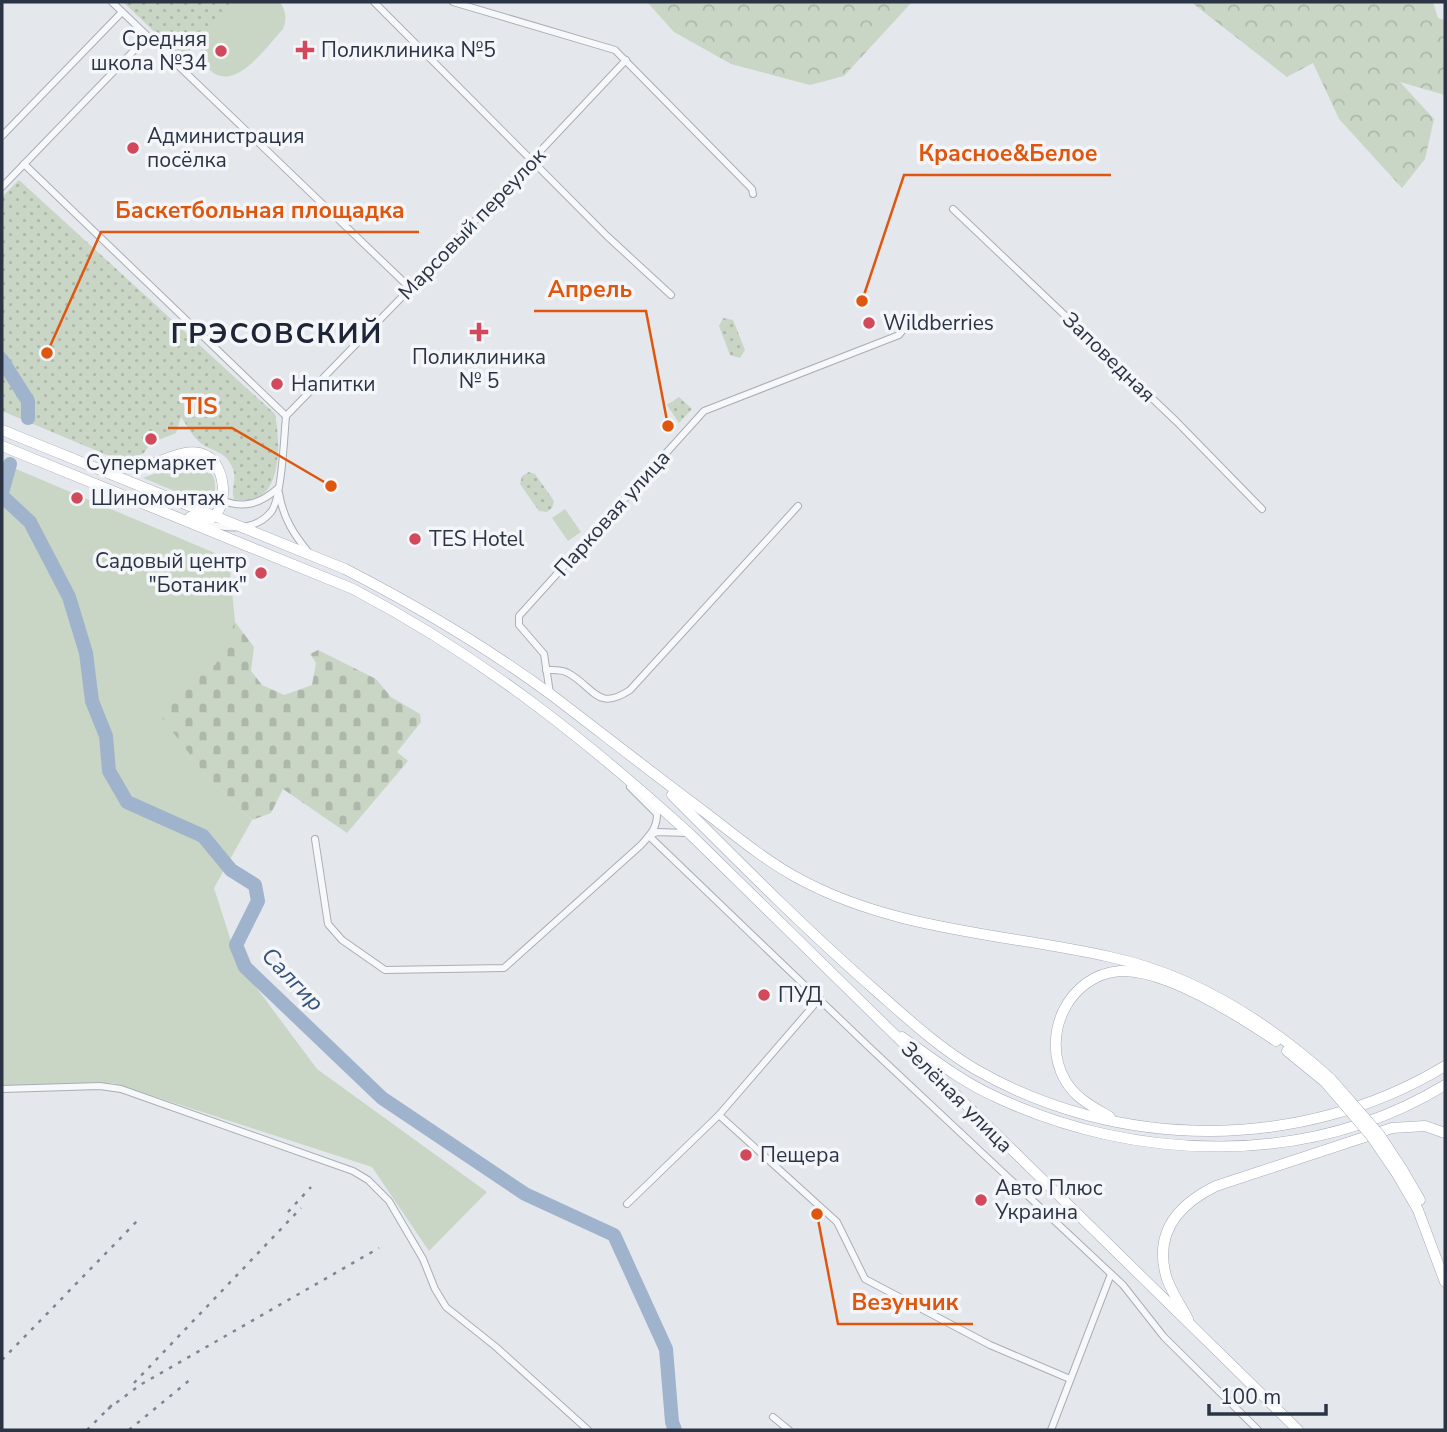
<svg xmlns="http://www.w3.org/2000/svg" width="1447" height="1432" viewBox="0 0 1447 1432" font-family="'Nunito Sans',sans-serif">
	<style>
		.green { fill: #c9d6c5 }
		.forest { fill: url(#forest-crowns) }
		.cemetery { fill: url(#cemetery-stones) }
		.park { fill: url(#park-dots) }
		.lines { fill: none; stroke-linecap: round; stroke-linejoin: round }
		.river { stroke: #9fb4cc; stroke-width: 14 }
		.street-casing { stroke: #a9aeb7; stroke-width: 8 }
		.primary-casing { stroke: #a3abb8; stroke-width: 11 }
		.street { stroke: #f7f8fa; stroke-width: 6 }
		.primary { stroke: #fff; stroke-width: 10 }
		.rail { stroke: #7d8696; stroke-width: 2.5; stroke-dasharray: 3.5 7; stroke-linecap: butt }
		.primary-bridge-casing { stroke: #a3abb8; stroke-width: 11; stroke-linecap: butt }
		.primary-bridge { stroke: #fff; stroke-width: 10 }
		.poi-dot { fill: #d1495b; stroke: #f4f6f9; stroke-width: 2.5 }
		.labels { text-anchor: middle; stroke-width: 7; stroke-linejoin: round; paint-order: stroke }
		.poi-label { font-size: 21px; fill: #2b3445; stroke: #f4f6f9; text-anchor: start }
		.street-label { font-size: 21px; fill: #2b3445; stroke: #f4f6f9 }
		.water-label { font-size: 23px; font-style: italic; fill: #34527a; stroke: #f4f6f9 }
		.district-label { font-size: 28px; font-weight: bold; letter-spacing: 2px; fill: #1d2536; stroke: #f4f6f9 }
		.leader { fill: none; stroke: #df570f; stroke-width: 2.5 }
		.callout-dot { fill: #df570f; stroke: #f4f6f9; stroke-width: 2.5 }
		.callout-label { font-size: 23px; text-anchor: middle; font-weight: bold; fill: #df570f; stroke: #f4f6f9; stroke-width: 7; stroke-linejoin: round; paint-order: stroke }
	</style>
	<defs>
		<pattern id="forest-crowns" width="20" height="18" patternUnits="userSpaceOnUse" patternTransform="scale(1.75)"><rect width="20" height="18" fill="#c9d6c5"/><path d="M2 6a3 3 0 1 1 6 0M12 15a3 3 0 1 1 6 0" fill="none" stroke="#adb8ab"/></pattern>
		<pattern id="cemetery-stones" width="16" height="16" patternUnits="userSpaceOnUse" patternTransform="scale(1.75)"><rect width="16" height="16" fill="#c9d6c5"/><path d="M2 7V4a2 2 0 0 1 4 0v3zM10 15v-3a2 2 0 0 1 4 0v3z" fill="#adb8ab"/></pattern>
		<pattern id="park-dots" width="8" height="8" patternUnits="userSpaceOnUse" patternTransform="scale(1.75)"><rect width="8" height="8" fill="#c9d6c5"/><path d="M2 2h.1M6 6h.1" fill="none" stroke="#adb8ab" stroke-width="1.8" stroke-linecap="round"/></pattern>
	</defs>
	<rect width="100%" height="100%" fill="#e4e7ec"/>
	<g class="green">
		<path d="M237,2h43c6,9 7,17 3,27 -16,17 -49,66 -74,40 -8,-9 -9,-19 -7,-31z"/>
		<polygon points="2,463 229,559 235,622 217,664 155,707 207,777 252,820 214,888 238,963 317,1069 487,1192 429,1251 372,1167 113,1083 2,1087"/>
		<path d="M197,463c13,6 19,12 18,28l-9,9 -7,1 -56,-23 32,-12z"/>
		<polygon points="565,509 581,532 568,541 552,518"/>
	</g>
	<g class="forest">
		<polygon points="647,2 912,2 844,76 810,85 731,64 674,32"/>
		<polygon points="1191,2 1433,2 1438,18 1445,20 1445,95 1400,82 1434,119 1425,159 1402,188 1339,119 1313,63 1287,77"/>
	</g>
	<polygon class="cemetery" points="235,622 254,647 251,671 262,685 284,695 312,685 316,663 310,654 318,650 376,679 391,697 420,714 421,722 397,752 408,761 347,833 283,789 271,813 252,820 207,777 154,707 216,664"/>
	<g class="park">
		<polygon points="123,2 238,2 182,58"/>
		<path d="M19,180l256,234c6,30 8,97 -41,85 -4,-10 4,-21 -2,-32 -7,-16 -18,-15 -30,-23 -9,-6 -15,-19 -21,-27l-5,16 -25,10 -8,11 -17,4h-12l-112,-47v-214z"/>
		<polygon points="723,318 733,320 745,350 740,358 730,355 719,326"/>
		<polygon points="679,397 692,409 679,423 667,405"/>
		<polygon points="529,472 535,474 554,501 552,508 547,512 539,511 520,484 522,476"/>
	</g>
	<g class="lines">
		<g class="river">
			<polyline points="2,360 28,401 28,418"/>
			<polyline points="2,493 10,464"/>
			<polyline points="2,496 30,522 69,597 86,653 92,701 106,736 109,771 127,802 203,836 231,870 255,885 258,901 236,945 245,967 382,1098 525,1194 614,1235 666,1349 672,1422 675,1430"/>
		</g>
		<g class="street-casing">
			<g id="street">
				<polyline points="112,2 410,288"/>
				<polyline points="374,2 607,236 671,295"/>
				<polyline points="453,2 615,50 752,189 753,194"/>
				<polyline points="2,136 122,12"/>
				<polyline points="24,164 286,416"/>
				<polyline points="2,187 146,38"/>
				<polyline points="953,209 1176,421 1262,509"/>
				<polyline points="286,416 436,262 626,60"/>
				<path d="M279,493c4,25 15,42 31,61"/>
				<path d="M221,500c22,9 39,4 56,-11"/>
				<path d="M200,521c21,8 54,12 71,-9 11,-14 13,-75 15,-96"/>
				<path d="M546,670c7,0 16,-1 22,3 26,14 29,39 62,17l168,-184"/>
				<polyline points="550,693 544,654 519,625 519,616 704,411 899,335 903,330"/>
				<polyline points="686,833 657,832 649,836 869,1047 1123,1285 1164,1337 1258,1430"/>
				<path d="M315,839l13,85 14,16 43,30 119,-2 137,-123c9,-10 16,-17 16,-31l-27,-27"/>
				<polyline points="2,1089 100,1086 121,1089 353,1171 368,1180 389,1201 423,1259 435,1289 446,1307 496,1347 588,1430"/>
				<polyline points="719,1115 837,1222 865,1279 990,1345 1070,1379"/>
				<polyline points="627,1204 719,1115 820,998"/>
				<polyline points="773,1417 789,1430"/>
				<polyline points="1051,1430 1111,1274"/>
			</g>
		</g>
		<g class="primary-casing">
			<g id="primary">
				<path d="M2,430l343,139c72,37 143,79 208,127 51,39 102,79 153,117 29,22 56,45 88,63 98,55 209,57 316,81 84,18 158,65 221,122"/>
				<path d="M2,446l351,143c128,67 231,149 337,245l608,596"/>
				<path d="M101,466c14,2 29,3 43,0 20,-4 43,-21 63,-10 18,9 23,52 4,62 -7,3 -15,0 -21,-1"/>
				<path d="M672,795c66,66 132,133 203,195 32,28 63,57 100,79 143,83 328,83 470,-3"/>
				<path d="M902,1037c30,21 60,45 94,60 141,66 314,70 449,-12"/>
				<polyline points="1287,1051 1325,1082"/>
				<path d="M1110,1117c-17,-10 -35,-19 -45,-37 -25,-44 3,-105 55,-109 46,-2 119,45 156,70"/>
				<polyline points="1402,1169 1420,1200"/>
				<polyline points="1397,1174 1418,1210 1445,1282"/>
				<path d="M1188,1319c-7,-13 -16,-26 -21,-40 -14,-45 10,-74 49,-93l176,-58 33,-2 20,7"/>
			</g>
		</g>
		<use href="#street" class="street"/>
		<use href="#primary" class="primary"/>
		<g class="rail">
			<polyline points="288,1212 311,1187"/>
			<polyline points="2,1360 141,1217"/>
			<polyline points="134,1383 301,1208"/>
			<polyline points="108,1409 140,1385 379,1248"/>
			<polyline points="87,1430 114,1403"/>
			<polyline points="129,1430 191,1379"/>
		</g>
		<g class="primary-bridge-casing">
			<g id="primary-bridge">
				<polyline points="1331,1079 1379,1134 1402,1169"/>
				<polyline points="1325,1082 1371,1136 1397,1174"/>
			</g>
		</g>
		<use href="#primary-bridge" class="primary-bridge"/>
	</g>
	<g class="poi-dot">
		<path d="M301.5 39.5h7v7h7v7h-7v7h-7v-7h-7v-7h7z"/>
		<circle cx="221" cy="51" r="7"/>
		<circle cx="133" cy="148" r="7"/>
		<circle cx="869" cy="323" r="7"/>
		<path d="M475.5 321.5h7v7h7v7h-7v7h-7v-7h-7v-7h7z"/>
		<circle cx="277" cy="384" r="7"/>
		<circle cx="151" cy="439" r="7"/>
		<circle cx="77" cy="498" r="7"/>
		<circle cx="415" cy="539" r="7"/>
		<circle cx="261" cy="573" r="7"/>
		<circle cx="764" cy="995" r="7"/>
		<circle cx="746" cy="1155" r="7"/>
		<circle cx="981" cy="1200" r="7"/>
	</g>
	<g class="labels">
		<g class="poi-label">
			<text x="207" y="46" text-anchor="end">Средняя<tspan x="207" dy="24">школа №34</tspan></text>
			<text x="321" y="57">Поликлиника №5</text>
			<text x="147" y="143">Администрация<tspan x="147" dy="24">посёлка</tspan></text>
			<text x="883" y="330">Wildberries</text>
			<text x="479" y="364" text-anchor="middle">Поликлиника<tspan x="479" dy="24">№ 5</tspan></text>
			<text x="291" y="391">Напитки</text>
			<text x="151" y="470" text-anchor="middle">Супермаркет</text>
			<text x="91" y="505">Шиномонтаж</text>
			<text x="429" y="546">TES Hotel</text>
			<text x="247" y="568" text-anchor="end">Садовый центр<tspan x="247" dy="24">"Ботаник"</tspan></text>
			<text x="778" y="1002">ПУД</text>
			<text x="760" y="1162">Пещера</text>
			<text x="995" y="1195">Авто Плюс<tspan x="995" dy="24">Украина</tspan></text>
		</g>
		<g class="street-label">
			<text transform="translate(472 224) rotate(-46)" y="7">Марсовый переулок</text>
			<text transform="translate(1109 357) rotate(44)" y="7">Заповедная</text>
			<text transform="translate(612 513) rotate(-48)" y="7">Парковая улица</text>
			<text transform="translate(957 1097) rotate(45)" y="7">Зелёная улица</text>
		</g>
		<g class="water-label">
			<text transform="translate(293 979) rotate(46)" y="8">Салгир</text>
		</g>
		<g class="district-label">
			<text x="277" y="343">ГРЭСОВСКИЙ</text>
		</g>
	</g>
	<path class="leader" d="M862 301L904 175H1111M47 353L101 232H419M668 426L646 311H534M331 486L232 428H168M817 1214L838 1324H973"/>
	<g class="callout-dot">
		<circle cx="862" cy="301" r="7"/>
		<circle cx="47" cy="353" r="7"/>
		<circle cx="668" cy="426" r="7"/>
		<circle cx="331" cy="486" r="7"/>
		<circle cx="817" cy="1214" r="7"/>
	</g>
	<g class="callout-label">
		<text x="1008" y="161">Красное&amp;Белое</text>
		<text x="260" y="218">Баскетбольная площадка</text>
		<text x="590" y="297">Апрель</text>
		<text x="200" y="414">TIS</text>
		<text x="905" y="1310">Везунчик</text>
	</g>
	<rect width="1447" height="1432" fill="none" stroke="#2b3445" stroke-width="7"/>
	<path d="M1209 1404v10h117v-10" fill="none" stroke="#2b3445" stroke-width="3.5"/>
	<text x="1220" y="1404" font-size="21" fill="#2b3445" stroke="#f4f6f9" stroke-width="5" paint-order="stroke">100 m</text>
</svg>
